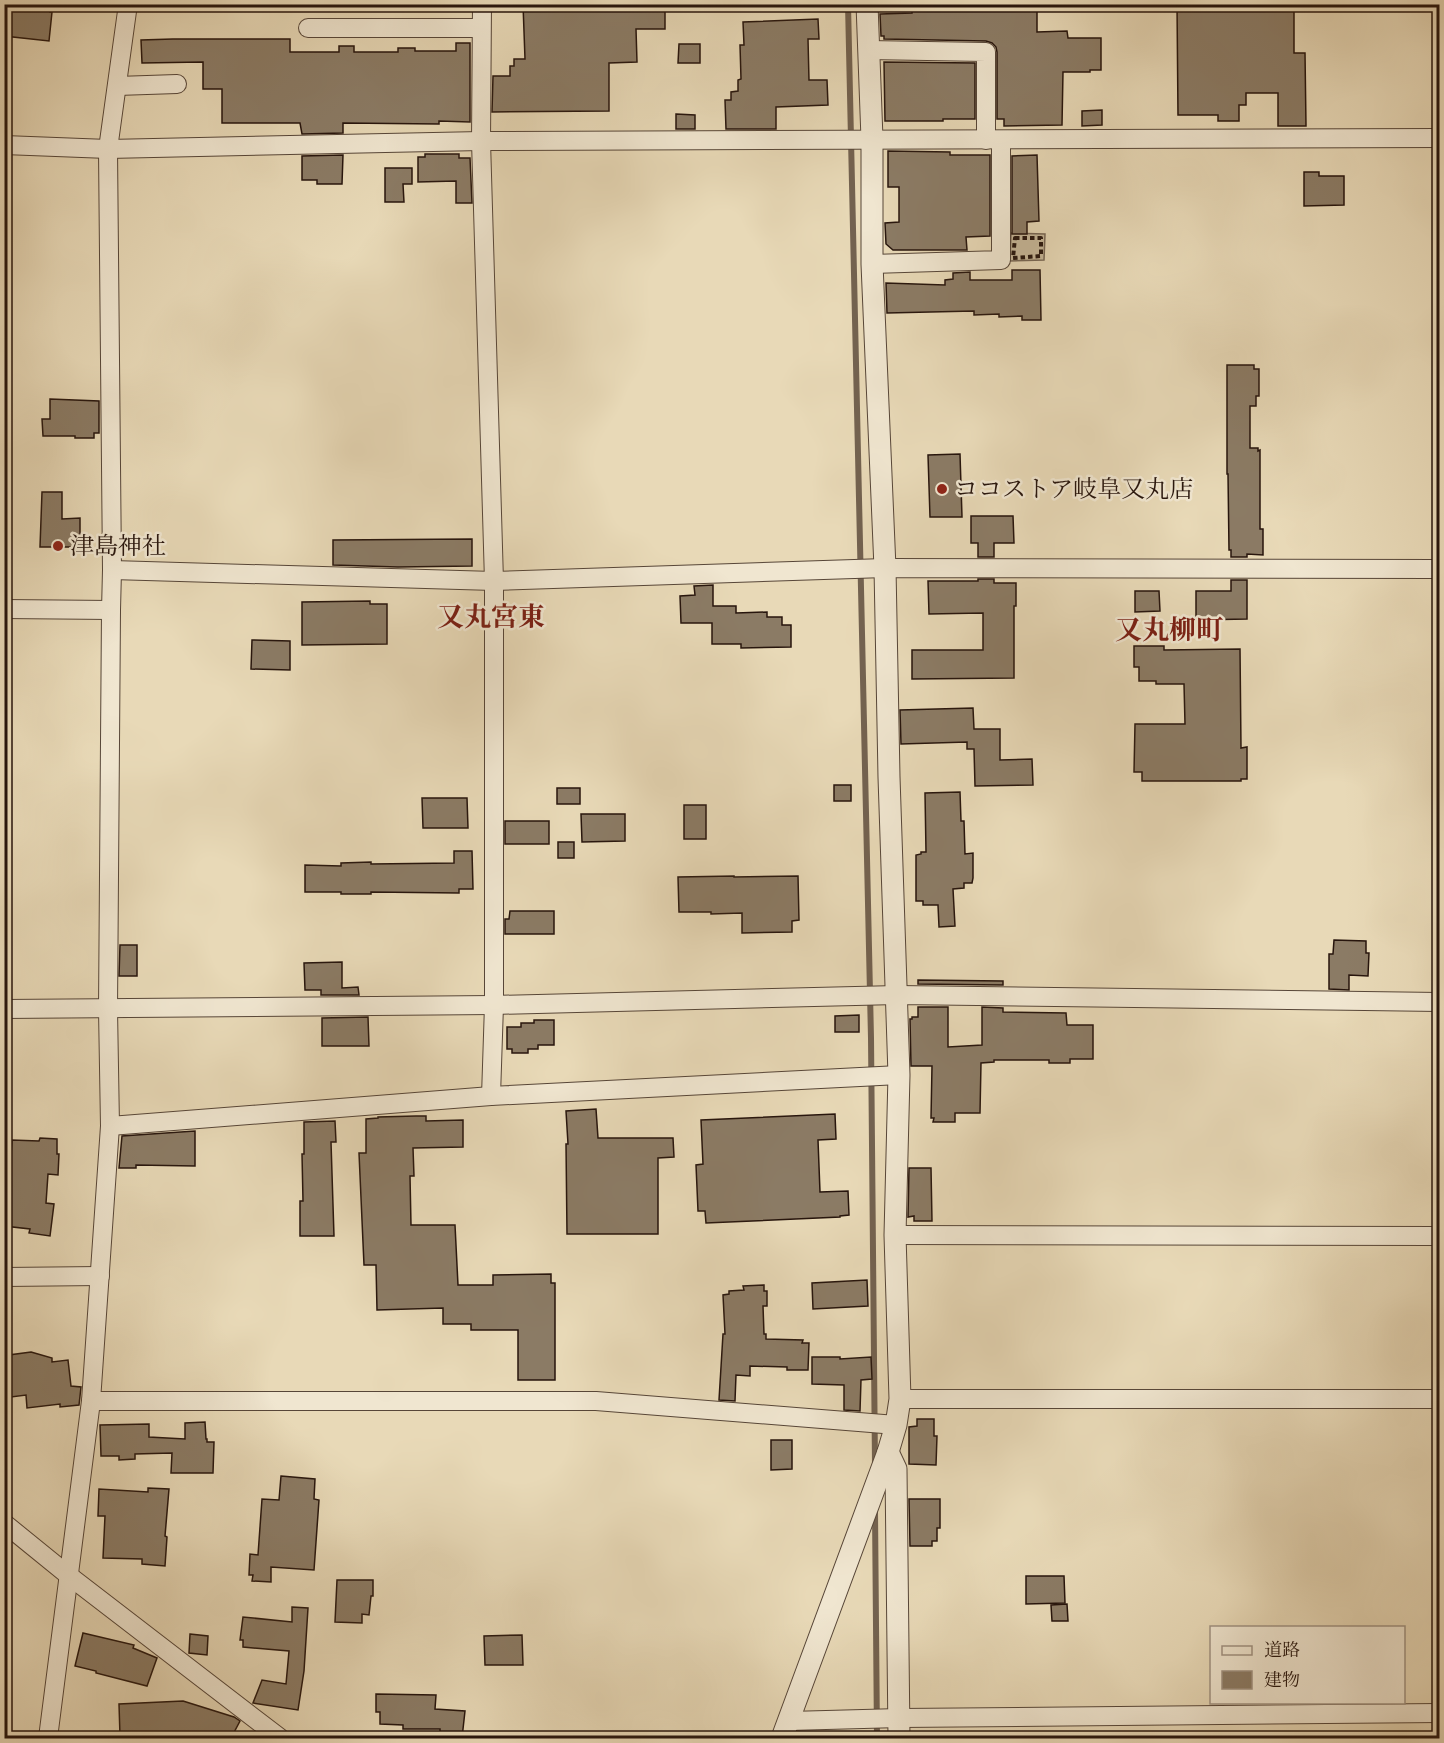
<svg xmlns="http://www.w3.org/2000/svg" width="1444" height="1743" viewBox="0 0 1444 1743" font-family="'IM FELL English','Noto Serif JP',serif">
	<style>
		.green { fill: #c7b89a; stroke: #776654; stroke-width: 1.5 }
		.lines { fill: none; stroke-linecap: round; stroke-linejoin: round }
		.stream { stroke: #736250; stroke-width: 6 }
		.building { fill: #8b7b65; stroke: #27150d; stroke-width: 1.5 }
		.minor-casing { stroke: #574638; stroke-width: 20 }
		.tertiary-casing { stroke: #574638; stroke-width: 23 }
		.path { stroke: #27150d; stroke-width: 4; stroke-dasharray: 4.5 3; stroke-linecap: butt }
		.minor { stroke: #f0e6d0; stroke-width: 18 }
		.tertiary { stroke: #f0e6d0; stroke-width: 21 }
		.poi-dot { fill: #8f2418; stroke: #f0e6d0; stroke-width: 2 }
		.labels { text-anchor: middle; stroke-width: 5; stroke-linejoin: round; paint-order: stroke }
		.poi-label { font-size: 24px; fill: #27150d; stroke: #f0e6d0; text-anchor: start }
		.quarter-label { font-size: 27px; font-weight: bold; fill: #7a1f14; stroke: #f0e6d0 }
	</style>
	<rect width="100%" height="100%" fill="#e8d9b7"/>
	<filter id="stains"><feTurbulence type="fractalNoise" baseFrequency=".00333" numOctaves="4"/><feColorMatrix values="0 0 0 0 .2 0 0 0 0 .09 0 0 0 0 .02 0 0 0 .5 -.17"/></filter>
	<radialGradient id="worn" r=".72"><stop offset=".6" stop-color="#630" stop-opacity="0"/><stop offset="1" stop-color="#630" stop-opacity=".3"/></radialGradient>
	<polygon class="green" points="1011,233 1045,234 1044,260 1010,261"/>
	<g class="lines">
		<g class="stream">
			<polyline points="848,4 871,1038 875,1465"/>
			<polyline points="875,1511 877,1738"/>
		</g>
	</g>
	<g class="building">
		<polygon points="22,4 51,4 50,12 52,12 49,41 4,36 4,7 21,9"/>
		<polygon points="523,4 665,4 665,29 636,29 637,62 609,63 609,111 492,112 493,76 510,76 510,66 514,66 514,59 525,59"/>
		<polygon points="924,4 1037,4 1037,32 1067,31 1068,38 1101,38 1101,70 1090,70 1090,72 1063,72 1062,125 1004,126 1004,119 997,119 997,52 996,47 992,43 986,41 884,39 884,36 881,36 880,14 912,13 912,6 924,6"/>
		<polygon points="1177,4 1294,6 1294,53 1305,53 1306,126 1278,126 1278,93 1246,93 1246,105 1239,105 1239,121 1218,121 1218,115 1178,115"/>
		<polygon points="818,19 819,39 808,39 809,80 827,80 828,105 776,107 776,129 726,129 725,100 731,100 731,92 738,91 738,80 741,79 740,45 744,45 743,22"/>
		<polygon points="173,39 290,39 290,52 339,52 339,46 354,46 354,52 398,52 398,48 415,48 415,51 456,51 456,43 470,43 470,122 439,121 439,124 343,123 343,133 302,134 300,123 222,123 222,89 203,89 203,62 142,63 141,40"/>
		<polygon points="679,44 700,44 700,63 678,63"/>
		<polygon points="884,62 975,63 975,119 943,119 943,121 885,121"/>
		<polygon points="1102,110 1102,125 1082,126 1082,111"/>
		<polygon points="676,114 695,115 695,129 676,129"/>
		<polygon points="888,151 950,152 950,155 990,155 990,236 966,237 967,250 893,250 886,244 885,223 899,222 899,187 888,187"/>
		<polygon points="425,154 459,154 459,158 470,158 472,203 456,203 456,181 418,182 418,157 425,157"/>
		<polygon points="343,155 342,184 317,184 317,180 302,180 302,156"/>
		<polygon points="1037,155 1039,221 1027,222 1027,234 1012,234 1012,156"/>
		<polygon points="385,168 412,168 412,184 403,184 404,202 385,202"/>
		<polygon points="1304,172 1319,172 1319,176 1344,176 1344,205 1304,206"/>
		<polygon points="1012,270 1040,270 1041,320 1022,320 1022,316 999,317 999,314 974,315 974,311 887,313 886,283 945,285 945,280 953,279 953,273 970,272 970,280 1012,280"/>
		<polygon points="1227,365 1254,365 1254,369 1259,369 1259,396 1256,396 1256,406 1250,406 1250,448 1258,448 1258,451 1260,450 1260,529 1263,529 1263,555 1247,554 1247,557 1231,557 1231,550 1229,550 1228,474 1227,474"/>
		<polygon points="50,399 99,401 99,433 94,433 94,438 75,438 75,436 43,436 42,419 50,419"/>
		<polygon points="960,454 962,517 930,517 928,455"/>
		<polygon points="42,492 62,492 62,519 80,518 80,547 40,547"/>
		<polygon points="971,516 1013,516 1014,543 994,543 994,557 978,557 978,543 971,543"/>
		<polygon points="472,539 472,566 398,567 333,565 333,540"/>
		<polygon points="978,579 994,579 994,583 1016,583 1016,606 1014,606 1014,678 912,679 912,650 983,650 983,613 929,614 928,581 978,581"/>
		<polygon points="1231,580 1247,580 1247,619 1196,620 1196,591 1231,591"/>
		<polygon points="713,585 713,606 736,606 736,613 767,612 767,617 782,617 782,625 791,625 791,647 741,648 741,644 712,644 712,623 681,623 680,596 695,595 694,586"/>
		<polygon points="1135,591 1159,591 1160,611 1135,612"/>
		<polygon points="370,601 370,604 387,604 387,644 302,645 302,602"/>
		<polygon points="252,640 290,641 290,670 251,669"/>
		<polygon points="1134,646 1164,646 1164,650 1240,649 1241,748 1247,747 1247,779 1241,779 1241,781 1142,781 1142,772 1134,772 1135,724 1185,724 1184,684 1156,684 1156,681 1139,681 1139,667 1134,667"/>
		<polygon points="973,708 974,729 1000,729 1000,760 1032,759 1033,785 975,786 974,749 967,749 967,742 901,744 900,710"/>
		<rect x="834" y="785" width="17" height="16"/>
		<rect x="557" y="788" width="23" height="16"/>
		<polygon points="960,792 961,821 964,821 965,854 973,853 973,878 972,883 964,883 964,888 953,889 955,926 939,927 938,905 923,905 923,901 916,901 916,855 921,854 921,852 926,852 925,793"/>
		<polygon points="422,798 467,798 468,828 423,828"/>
		<rect x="684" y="805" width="22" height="34"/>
		<polygon points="581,814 625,814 625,841 582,842"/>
		<rect x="505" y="821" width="44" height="23"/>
		<rect x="558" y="842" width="16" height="16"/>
		<polygon points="454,851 472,851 473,889 459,889 459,893 371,892 371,894 341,894 341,892 305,892 305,865 341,866 341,863 371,862 371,864 454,863"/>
		<polygon points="734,876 734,877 798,876 799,920 792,921 792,932 742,933 742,913 711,914 711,912 679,912 678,877"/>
		<polygon points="510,911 554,911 554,934 505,934 505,919 509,919"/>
		<polygon points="1334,940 1366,941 1366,953 1369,953 1368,976 1349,975 1349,990 1329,989 1329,954 1333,954"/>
		<polygon points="120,945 137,945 137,976 119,976"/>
		<polygon points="342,962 342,988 358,987 359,995 321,995 321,990 305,990 304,963"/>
		<polygon points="918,980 1003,981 1003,985 918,984"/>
		<polygon points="918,1007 948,1007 948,1047 982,1045 982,1007 1003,1008 1003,1012 1066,1013 1067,1025 1093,1025 1093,1059 1070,1059 1070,1063 1049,1063 1049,1060 994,1060 994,1062 981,1063 980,1113 955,1113 955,1122 933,1122 934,1118 931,1118 932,1066 911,1066 910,1019 912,1019 912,1017 918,1017"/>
		<polygon points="859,1015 859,1032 835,1032 835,1016"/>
		<polygon points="368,1017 369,1046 322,1046 322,1018"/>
		<polygon points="534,1020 554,1020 554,1045 538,1045 538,1049 528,1049 528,1053 512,1053 512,1049 507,1049 507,1027 521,1027 521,1023 534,1023"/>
		<polygon points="596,1109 598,1138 673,1138 674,1157 658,1158 658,1234 567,1234 566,1144 568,1144 566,1111"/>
		<polygon points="835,1114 836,1139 818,1140 820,1192 848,1191 849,1215 840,1216 840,1217 706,1223 705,1211 698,1211 696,1165 703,1164 701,1120"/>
		<polygon points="416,1116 426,1116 426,1121 463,1120 463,1147 413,1148 414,1176 410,1176 411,1225 455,1225 458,1285 493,1285 493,1275 551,1274 551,1283 555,1283 555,1380 518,1380 518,1330 471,1330 471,1324 443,1324 443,1308 377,1310 376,1265 364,1265 359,1153 366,1153 366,1119 378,1118 378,1117"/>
		<polygon points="335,1121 336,1142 331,1142 334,1236 300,1236 300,1201 303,1201 302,1154 304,1154 304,1122"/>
		<polygon points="195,1131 195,1166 136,1165 136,1168 119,1168 122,1136"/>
		<polygon points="40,1138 57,1139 57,1154 59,1154 58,1175 48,1174 46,1203 54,1204 50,1236 29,1233 30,1229 4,1226 9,1173 7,1173 8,1155 11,1155 12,1140 39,1141"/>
		<polygon points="909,1168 931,1168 932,1221 914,1221 914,1216 908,1217"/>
		<polygon points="867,1280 868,1306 813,1309 812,1283"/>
		<polygon points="764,1285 764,1291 767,1291 767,1306 763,1306 764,1334 766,1334 766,1339 803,1340 802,1343 809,1343 808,1370 787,1370 787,1367 750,1366 750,1376 736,1375 735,1401 719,1400 723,1334 725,1334 723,1295 729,1294 729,1291 744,1290 743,1286"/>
		<polygon points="31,1352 52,1358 52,1362 68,1360 71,1386 81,1387 79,1405 60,1407 60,1404 27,1408 26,1395 11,1397 10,1392 4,1393 4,1364 10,1363 9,1355"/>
		<polygon points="812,1357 840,1357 840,1359 871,1357 872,1379 861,1380 860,1411 844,1410 844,1385 812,1384"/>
		<polygon points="917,1419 934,1419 934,1436 937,1436 936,1465 909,1464 909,1427 917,1426"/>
		<polygon points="205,1422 206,1439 207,1439 207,1442 214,1442 213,1473 171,1473 172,1453 135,1454 135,1459 119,1460 119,1456 101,1456 100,1425 149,1424 149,1437 185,1439 185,1423"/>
		<polygon points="771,1440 792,1440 792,1469 771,1470"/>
		<polygon points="281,1476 315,1479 314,1499 319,1500 314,1570 271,1567 271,1582 252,1581 253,1575 249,1575 250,1554 258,1555 262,1499 279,1500"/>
		<polygon points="148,1488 169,1489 165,1536 167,1537 165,1566 142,1564 142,1559 103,1558 105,1516 98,1516 99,1489 148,1492"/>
		<polygon points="909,1499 940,1499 940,1528 937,1528 937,1541 932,1541 932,1546 910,1546"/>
		<polygon points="1026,1576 1064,1576 1065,1603 1026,1604"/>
		<polygon points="337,1580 373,1580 373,1596 371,1596 369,1615 362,1614 362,1623 335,1622"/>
		<polygon points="1067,1604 1068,1621 1052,1621 1051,1605"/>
		<polygon points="292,1607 308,1608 304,1671 298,1710 253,1703 262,1680 286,1684 289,1651 243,1647 243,1640 240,1640 243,1617 292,1622"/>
		<polygon points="83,1633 134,1645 133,1648 157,1658 147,1686 96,1673 96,1671 75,1666"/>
		<polygon points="190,1634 208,1636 207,1655 189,1653"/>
		<polygon points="522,1635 523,1665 485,1665 484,1636"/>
		<polygon points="376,1694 436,1695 435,1709 465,1711 462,1738 440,1738 440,1729 403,1729 403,1725 380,1724 380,1712 376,1712"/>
		<polygon points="183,1701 234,1717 240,1721 231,1738 154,1738 137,1735 120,1736 119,1704"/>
	</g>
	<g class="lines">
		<g class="minor-casing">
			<g id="minor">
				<polyline points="482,4 481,141 494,581 494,1005 491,1096"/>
				<polyline points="308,28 481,28"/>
				<polyline points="868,50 986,52 986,140"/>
				<polyline points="117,86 177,84"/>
				<polyline points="4,145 108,149 481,141 1440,138"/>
				<polyline points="872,264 1001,260 1001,141"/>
				<polyline points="112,570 494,581 885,568 1440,569"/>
				<polyline points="4,609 111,610"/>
				<polyline points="4,1009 494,1005 897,995 1440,1002"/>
				<polyline points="110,1126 491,1096 899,1075"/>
				<polyline points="895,1235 1440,1236"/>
				<polyline points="4,1277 100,1276"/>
				<polyline points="900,1399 1440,1399"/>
				<polyline points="91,1401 596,1401 896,1425"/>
				<polyline points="4,1523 68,1575 280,1738"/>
				<polyline points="789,1721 900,1718 1440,1713"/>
				<polyline points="48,1738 91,1401 110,1126 108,1009 111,610 112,570 108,149 128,4"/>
			</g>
		</g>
		<g class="tertiary-casing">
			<g id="tertiary">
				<polyline points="888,1452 896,1469 899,1738"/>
				<polyline points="782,1738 888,1452 896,1425 900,1399 895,1235 899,1075 889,777 885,568 872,264 872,139 867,4"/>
			</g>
		</g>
		<polygon class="path" points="1015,238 1041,238 1041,256 1013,258"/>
		<use href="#minor" class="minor"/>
		<use href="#tertiary" class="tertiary"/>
	</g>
	<g class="poi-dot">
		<circle cx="942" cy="489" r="6"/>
		<circle cx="58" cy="546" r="6"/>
	</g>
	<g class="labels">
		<g class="poi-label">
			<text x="954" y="497">ココストア岐阜又丸店</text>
			<text x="70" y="554">津島神社</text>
		</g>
		<g class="quarter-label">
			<text x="491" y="626">又丸宮東</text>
			<text x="1169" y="639">又丸柳町</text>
		</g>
	</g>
	<rect width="1444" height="1743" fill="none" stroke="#e8d9b7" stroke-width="24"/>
	<rect x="6" y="6" width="1432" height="1731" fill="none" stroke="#27150d" stroke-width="3"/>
	<rect x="12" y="12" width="1420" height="1719" fill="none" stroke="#27150d" stroke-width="1.5"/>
	<rect x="1210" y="1626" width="195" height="78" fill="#f0e6d0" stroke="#a09282" stroke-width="1.5"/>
	<rect x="1222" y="1646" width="30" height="9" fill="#f0e6d0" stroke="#a09282" stroke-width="1.5"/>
	<text x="1264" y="1656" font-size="18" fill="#27150d">道路</text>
	<rect x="1222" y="1671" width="30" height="18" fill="#8b7b65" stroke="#a09282" stroke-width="1.5"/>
	<text x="1264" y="1686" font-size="18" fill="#27150d">建物</text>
	<rect width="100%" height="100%" filter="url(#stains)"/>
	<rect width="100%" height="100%" fill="url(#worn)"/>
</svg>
